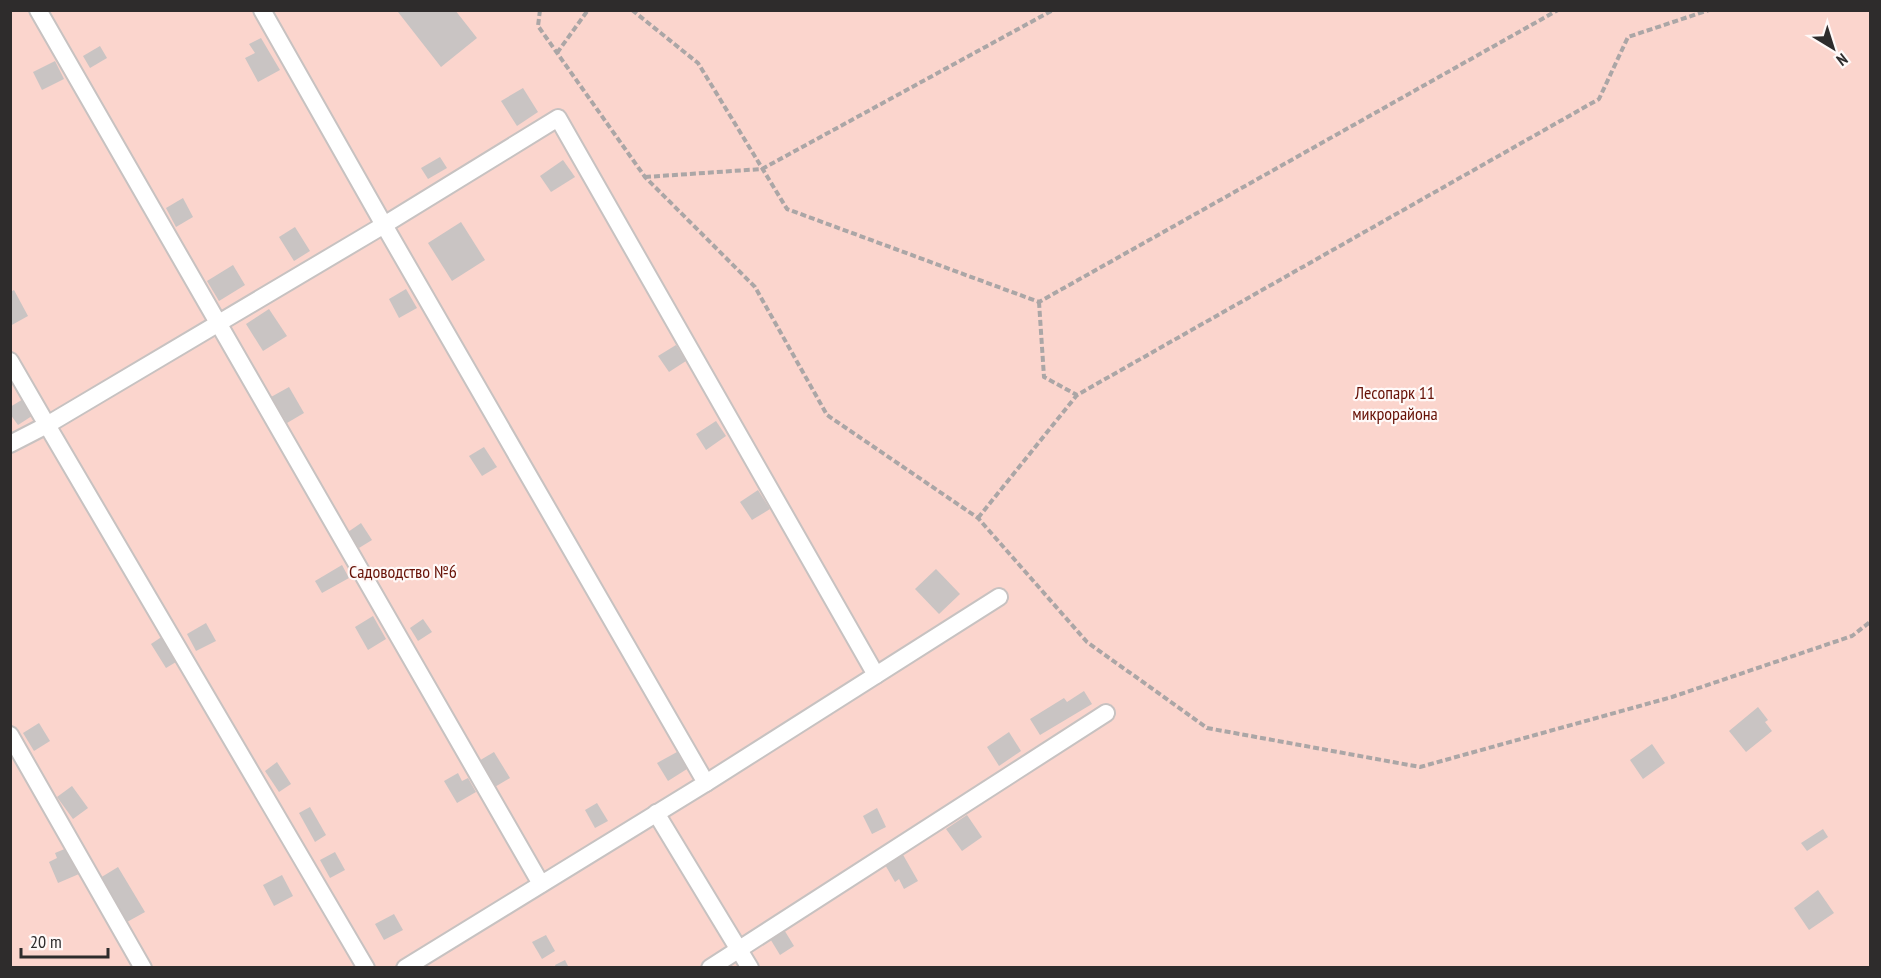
<svg xmlns="http://www.w3.org/2000/svg" width="1881" height="978" viewBox="0 0 1881 978" font-family="'PT Sans Narrow',sans-serif">
	<style>
		.green { fill: #fbd5cd }
		.building { fill: #c9c4c3 }
		.lines { fill: none; stroke-linecap: round; stroke-linejoin: round }
		.service-casing { stroke: #c7c2c1; stroke-width: 20 }
		.path { stroke: #aba6a6; stroke-width: 4; stroke-dasharray: 6 3; stroke-linecap: butt }
		.service { stroke: #fff; stroke-width: 16 }
		.labels { text-anchor: middle; stroke-width: 4.5; stroke-linejoin: round; paint-order: stroke }
		.park-label { font-size: 18px; fill: #671106; stroke: #fff9f8 }
	</style>
	<rect width="100%" height="100%" fill="#fff9f8"/>
	<polygon class="green" points="10,11 1870,11 1870,967 11,967"/>
	<g class="building">
		<polygon points="401,10 455,10 477,38 441,67 398,12"/>
		<polygon points="261,38 280,70 258,82 245,58 255,53 249,44"/>
		<polygon points="100,46 107,58 90,68 83,56"/>
		<polygon points="55,61 64,79 42,90 33,72"/>
		<polygon points="523,88 538,112 517,126 501,101"/>
		<polygon points="440,157 447,168 428,179 421,168"/>
		<polygon points="563,160 575,177 551,192 540,176"/>
		<polygon points="183,198 193,217 176,227 166,208"/>
		<polygon points="461,222 485,260 452,281 428,243"/>
		<polygon points="295,227 310,251 294,261 279,237"/>
		<polygon points="233,265 245,285 219,301 207,281"/>
		<polygon points="406,289 417,308 399,318 389,299"/>
		<polygon points="14,290 28,316 10,326 10,292"/>
		<polygon points="269,309 287,336 263,351 246,324"/>
		<polygon points="676,345 686,361 669,372 658,356"/>
		<polygon points="289,387 304,413 287,423 271,397"/>
		<polygon points="25,398 35,414 18,425 10,414 10,407"/>
		<polygon points="716,421 726,436 706,450 696,434"/>
		<polygon points="484,447 497,467 482,476 469,456"/>
		<polygon points="758,490 770,509 752,520 740,502"/>
		<polygon points="361,523 372,540 359,548 348,532"/>
		<polygon points="342,565 349,578 322,593 315,581"/>
		<polygon points="936,569 960,594 939,614 915,589"/>
		<polygon points="373,616 386,639 368,650 355,627"/>
		<polygon points="423,619 432,632 418,641 410,628"/>
		<polygon points="206,623 216,641 196,651 187,634"/>
		<polygon points="166,634 181,659 166,668 151,644"/>
		<polygon points="1084,691 1092,704 1040,735 1030,719 1064,698 1067,702"/>
		<polygon points="1758,707 1768,720 1765,722 1772,731 1746,752 1729,731"/>
		<polygon points="39,723 50,741 34,751 23,733"/>
		<polygon points="1009,732 1021,751 999,766 987,747"/>
		<polygon points="1652,744 1665,763 1643,779 1630,760"/>
		<polygon points="494,752 510,778 493,788 477,762"/>
		<polygon points="677,752 687,769 668,781 657,763"/>
		<polygon points="277,762 291,784 279,792 265,771"/>
		<polygon points="458,773 462,781 468,778 476,792 457,803 444,781"/>
		<polygon points="72,786 88,808 73,819 57,797"/>
		<polygon points="597,803 608,821 595,828 585,810"/>
		<polygon points="310,807 326,835 315,842 299,813"/>
		<polygon points="877,808 886,827 872,834 863,816"/>
		<polygon points="967,815 982,837 962,851 946,829"/>
		<polygon points="1823,829 1828,837 1807,851 1801,843"/>
		<polygon points="67,848 79,874 58,883 49,862 57,858 55,853"/>
		<polygon points="335,852 345,870 330,878 320,860"/>
		<polygon points="902,853 918,881 904,889 899,879 895,882 884,863"/>
		<polygon points="118,867 145,912 127,922 100,878"/>
		<polygon points="282,875 293,896 274,906 263,885"/>
		<polygon points="1818,890 1834,913 1809,930 1794,908"/>
		<polygon points="394,914 403,930 384,940 375,924"/>
		<polygon points="783,928 794,946 780,955 769,937"/>
		<polygon points="546,935 555,951 542,959 532,942"/>
		<polygon points="565,960 569,968 556,968 555,965"/>
	</g>
	<g class="lines">
		<g class="service-casing">
			<g id="service">
				<polyline points="38,10 541,884"/>
				<polyline points="262,10 384,225 558,118 876,675"/>
				<polyline points="10,361 47,425 10,444"/>
				<polyline points="10,735 143,968"/>
				<polyline points="706,783 999,597"/>
				<polyline points="656,813 750,968"/>
				<polyline points="366,968 47,425 384,225 706,783 405,968"/>
				<polyline points="710,968 1106,713"/>
			</g>
		</g>
		<g class="path">
			<polyline points="540,10 538,26 645,177 755,287 827,415 978,518 1087,642 1207,728 1420,767 1672,697 1852,636 1870,622"/>
			<polyline points="632,10 698,63 787,209 1039,302 1558,10"/>
			<polyline points="557,53 588,10"/>
			<polyline points="645,177 762,169 1053,10"/>
			<polyline points="1039,302 1044,377 1077,395 1599,99 1628,37 1709,10"/>
			<polyline points="978,518 1077,395"/>
		</g>
		<use href="#service" class="service"/>
	</g>
	<g class="labels">
		<g class="park-label">
			<text x="1395" y="399">Лесопарк 11<tspan x="1395" dy="21">микрорайона</tspan></text>
			<text x="403" y="578">Садоводство №6</text>
		</g>
	</g>
	<rect width="1881" height="978" fill="none" stroke="#2e2c2c" stroke-width="24"/>
	<g transform="translate(1833 48) rotate(142)" stroke="#fff9f8" stroke-width="4.5" paint-order="stroke">
	<path d="M0-4.5L10 22L0 15L-10 22Z" fill="#2e2c2c"/>
	<text y="-9" font-size="16" font-weight="bold" text-anchor="middle" fill="#2e2c2c">N</text>
	</g>
	<path d="M21 948v9h87v-9" fill="none" stroke="#2e2c2c" stroke-width="3"/>
	<text x="30" y="948" font-size="18" fill="#2e2c2c" stroke="#fff9f8" stroke-width="4.5" paint-order="stroke">20 m</text>
</svg>
